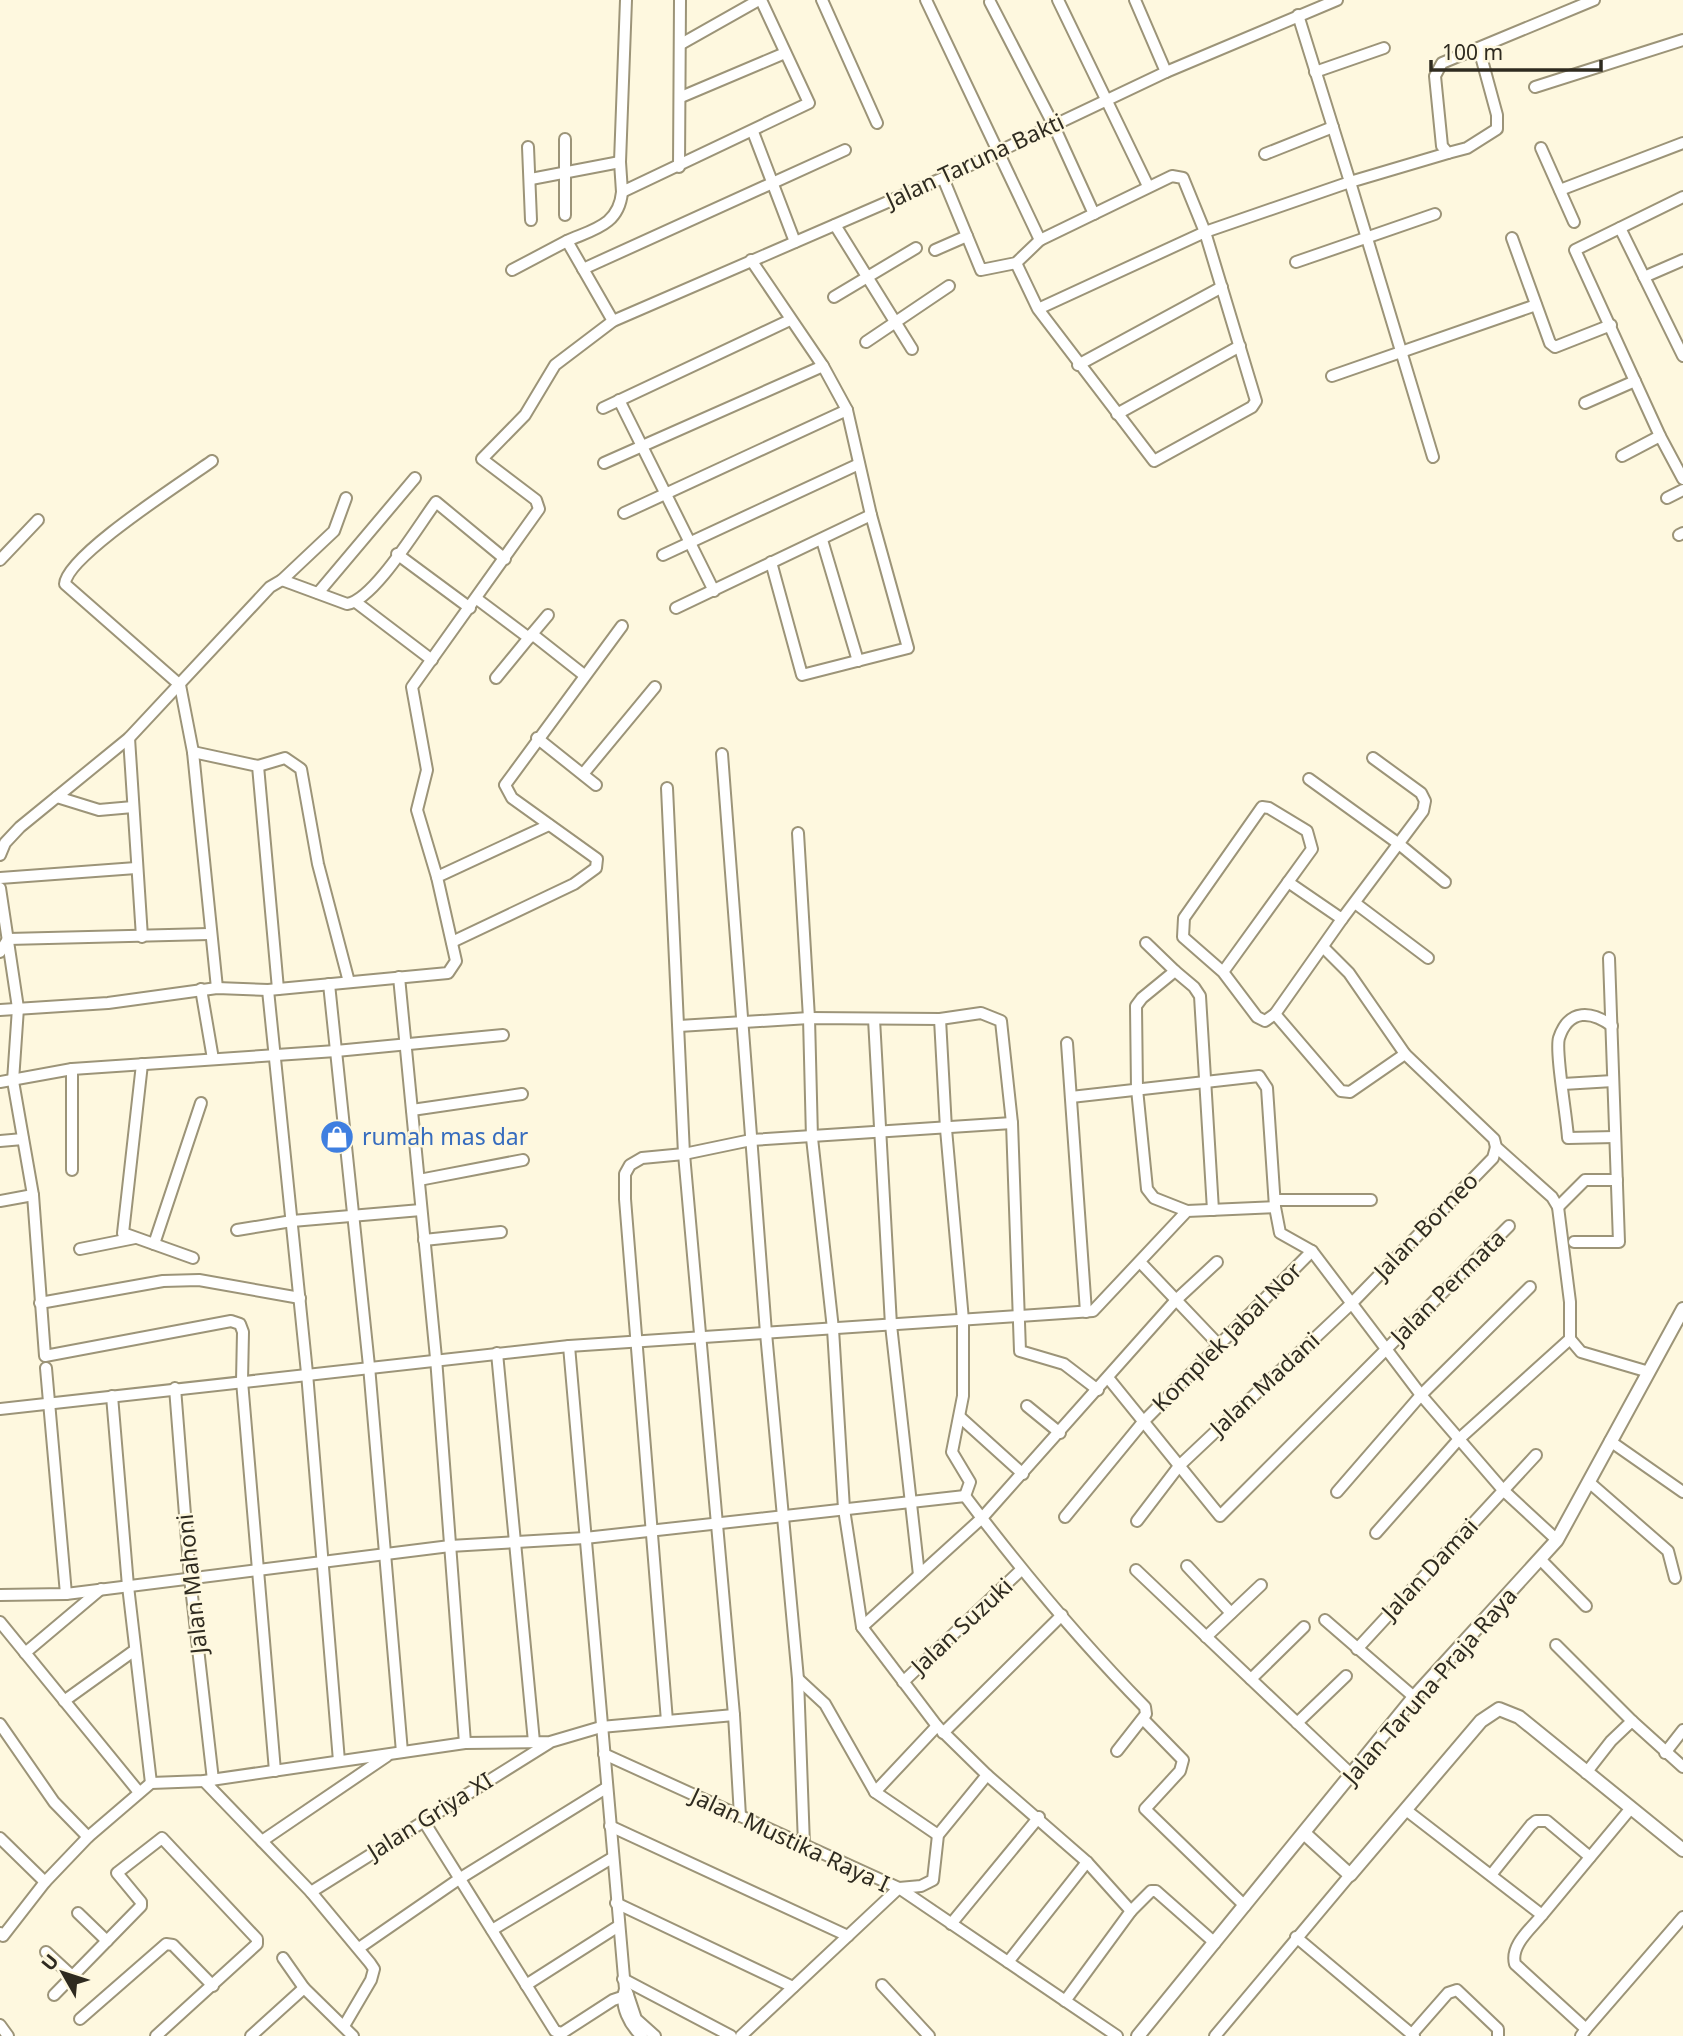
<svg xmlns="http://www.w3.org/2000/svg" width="1683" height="2036" viewBox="0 0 1683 2036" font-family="'Noto Sans',sans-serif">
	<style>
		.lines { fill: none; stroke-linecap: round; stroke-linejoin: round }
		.minor-casing { stroke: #9c9478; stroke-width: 14 }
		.tertiary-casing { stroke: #9c9478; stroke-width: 16 }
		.minor { stroke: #fff; stroke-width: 10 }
		.tertiary { stroke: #fff; stroke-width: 12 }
		.labels { text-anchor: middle; stroke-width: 5; stroke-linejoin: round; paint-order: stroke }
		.street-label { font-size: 23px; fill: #2f2b20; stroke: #fef8df }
		.shop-label { font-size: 23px; fill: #366cbe; stroke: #fef8df; text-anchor: start }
	</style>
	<rect width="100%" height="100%" fill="#fef8df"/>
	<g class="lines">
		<g class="minor-casing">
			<g id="minor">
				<polyline points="626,0 620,162 622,192 809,103 761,0"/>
				<polyline points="822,0 877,123"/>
				<polyline points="926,0 1040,240"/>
				<polyline points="1058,0 1148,186"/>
				<polyline points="1135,0 1166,72"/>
				<polyline points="990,2 1053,124 1094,214"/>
				<polyline points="681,44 759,0"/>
				<polyline points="1479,49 1497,115 1497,129 1467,148 1448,153 1442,146 1435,76 1442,63 1594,0"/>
				<polyline points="1315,72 1384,48"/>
				<polyline points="1535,87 1683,40"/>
				<polyline points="681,97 785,53"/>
				<polyline points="753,132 795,242"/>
				<polyline points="528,147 531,220"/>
				<polyline points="1541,148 1574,222"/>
				<polyline points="1265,154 1333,127"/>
				<polyline points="679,167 680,0"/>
				<polyline points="943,178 981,270 1016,263 1040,240 1172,176 1183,178 1205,232 1350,182 1298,15"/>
				<polyline points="531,179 620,162"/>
				<polyline points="1560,190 1683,143"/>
				<polyline points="1683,197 1575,250 1660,436 1683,479"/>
				<polyline points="565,215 565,139"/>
				<polyline points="835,225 912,349"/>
				<polyline points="1620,228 1683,356"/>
				<polyline points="1512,238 1550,343 1555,347 1611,325"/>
				<polyline points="935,250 967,236"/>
				<polyline points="751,260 823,366 847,410 871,515 908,648 802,675 771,562"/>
				<polyline points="1296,262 1435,214"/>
				<polyline points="1016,263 1038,309 1205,232 1256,401 1252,407 1154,461 1038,309"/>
				<polyline points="583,269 845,150"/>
				<polyline points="512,270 567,241"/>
				<polyline points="1644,277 1683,260"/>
				<polyline points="834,297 916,248"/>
				<path d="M613,321l-46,-80c27,-12 52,-16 55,-49"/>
				<polyline points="866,342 949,286"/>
				<polyline points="1078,365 1222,287"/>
				<polyline points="1332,376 1536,305"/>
				<polyline points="619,400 714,591"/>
				<polyline points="1585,403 1635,381"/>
				<polyline points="603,408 790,320"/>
				<polyline points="1117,414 1240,346"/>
				<polyline points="1622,456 1660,436"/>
				<polyline points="1433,457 1350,182 1448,153"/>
				<path d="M212,461c-26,19 -146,95 -147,123l115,101 13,67 24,236"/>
				<polyline points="604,463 823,366"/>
				<polyline points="1667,498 1683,490"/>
				<polyline points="624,513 847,410"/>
				<polyline points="1679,535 1683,533"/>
				<polyline points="822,540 858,661"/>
				<polyline points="397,554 470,608"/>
				<polyline points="663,555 859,464"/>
				<polyline points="0,560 38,520"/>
				<polyline points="282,580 334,531 346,498"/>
				<polyline points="318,593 415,478"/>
				<polyline points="477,599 529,638"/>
				<polyline points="357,603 432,660"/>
				<polyline points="676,608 871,515"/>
				<polyline points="532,634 548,615"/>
				<polyline points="496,678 532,634 584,675"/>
				<polyline points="129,738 142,937"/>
				<polyline points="537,738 596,785"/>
				<polyline points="193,752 258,766 278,989"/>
				<polyline points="722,754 766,1333 798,1679 804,1845"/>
				<polyline points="258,766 285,758 301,769 318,864 349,982"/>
				<polyline points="583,774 655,687"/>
				<polyline points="1309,779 1399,844 1445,882"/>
				<polyline points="667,788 684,1154 734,1715"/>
				<polyline points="57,797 99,810 133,807"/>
				<polyline points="798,833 809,1018 812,1138 833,1329 844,1509 862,1627 937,1726 987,1775 938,1835 933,1880 921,1886 899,1888"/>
				<path d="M0,855l5,-12 15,-16 109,-89 141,-151 12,-7 65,24c27,-4 71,-78 89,-102l69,57"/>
				<polyline points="437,877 417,810 427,770 412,687 539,509 536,500 482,459 525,415 555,365 613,321 943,178 1166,72 1337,0"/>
				<polyline points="0,878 136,868"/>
				<polyline points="1288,882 1342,919 1423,811 1425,801 1421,793 1373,758"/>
				<polyline points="0,888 18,1008 13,1081 33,1195 45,1356 231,1321 240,1324 243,1332 242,1381 275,1771"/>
				<polyline points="1355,903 1428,958"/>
				<polyline points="452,942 574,884 596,868 597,859 512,798 505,785 622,626"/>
				<polyline points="1146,943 1175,971"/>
				<polyline points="1323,947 1349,973 1405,1054 1494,1139 1496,1147 1552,1197 1558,1207 1570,1302 1570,1339 1581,1352 1649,1372"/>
				<polyline points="0,952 8,939 209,934"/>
				<polyline points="1223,972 1312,849 1307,831 1269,808 1262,807 1184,918 1183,937 1223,972 1257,1017 1265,1021 1275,1014 1342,919"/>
				<polyline points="399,977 436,1358 465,1743"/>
				<polyline points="329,984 369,1366 402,1752"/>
				<polyline points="201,989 213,1059"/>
				<polyline points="268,990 307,1373 339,1761"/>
				<polyline points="0,1010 108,1003 217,988 268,990 448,973 456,961 437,877 549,825"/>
				<polyline points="1275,1014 1341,1091 1350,1092 1405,1054"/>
				<polyline points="874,1019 891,1325 919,1575"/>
				<polyline points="940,1019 946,1129 963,1320 963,1396 952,1452 970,1482 965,1496"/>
				<polyline points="679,1026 809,1018 940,1019 981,1013 1001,1021 1012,1123 1020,1351 1064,1364 1098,1390"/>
				<path d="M1612,1026c-20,-15 -43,-18 -53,12 -4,13 8,81 9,100l47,-1"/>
				<polyline points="1067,1043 1086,1312"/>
				<polyline points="142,1064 123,1233 193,1258"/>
				<polyline points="0,1082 72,1069 336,1051 503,1035"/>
				<polyline points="1563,1084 1613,1081"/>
				<polyline points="1071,1097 1259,1076 1267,1088 1275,1207 1280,1233 1312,1251 1421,1395 1503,1490 1557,1540"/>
				<polyline points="412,1110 522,1094"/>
				<polyline points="0,1141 23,1139"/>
				<polyline points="72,1170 72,1069"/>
				<polyline points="419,1180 523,1160"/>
				<polyline points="1275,1200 1371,1200"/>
				<polyline points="0,1201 33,1195"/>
				<polyline points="1558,1207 1585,1180 1617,1180"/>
				<polyline points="1187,1211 1154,1198 1147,1189 1137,1089 1136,1006 1142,998 1175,971 1194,987 1200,996 1213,1210"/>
				<polyline points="237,1230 292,1221 421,1210"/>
				<polyline points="424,1240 501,1232"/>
				<polyline points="1574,1242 1619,1242 1609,958"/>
				<polyline points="154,1244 201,1103"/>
				<polyline points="80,1249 135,1238"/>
				<polyline points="1140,1262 1218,1344"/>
				<polyline points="40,1303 163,1281 199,1280 300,1298"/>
				<path d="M569,1346l56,643c-6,16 5,37 17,47"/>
				<polyline points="497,1353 534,1742"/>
				<polyline points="46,1368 66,1594"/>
				<polyline points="1109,1379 1220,1516 1509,1226"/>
				<polyline points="175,1388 190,1578 213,1780"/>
				<polyline points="112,1396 128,1586 151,1783"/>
				<polyline points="1027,1406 1060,1433"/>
				<polyline points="0,1409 569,1346 1093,1311 1187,1211 1275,1207"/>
				<polyline points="961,1418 1023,1474"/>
				<polyline points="1610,1441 1683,1492"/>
				<polyline points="1590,1483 1668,1551 1675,1578"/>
				<polyline points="1337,1492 1421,1395 1530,1287"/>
				<path d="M965,1496c56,74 115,145 180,211l1,7 -29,37"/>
				<polyline points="1065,1517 1143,1422 1312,1251"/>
				<polyline points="1137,1521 1179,1466 1352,1303 1493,1158 1496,1147"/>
				<polyline points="1376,1533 1459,1439 1570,1339"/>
				<polyline points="1541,1560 1586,1606"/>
				<polyline points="1187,1566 1231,1613"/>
				<polyline points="1136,1570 1352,1775"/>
				<polyline points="0,1595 66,1594 450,1546 585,1538 965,1496"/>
				<polyline points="1325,1620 1414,1697"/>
				<polyline points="0,1622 138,1791"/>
				<polyline points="862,1627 982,1518 1176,1300 1217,1262"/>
				<polyline points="1206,1637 1261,1585"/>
				<polyline points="1556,1645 1632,1721"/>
				<polyline points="1357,1649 1536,1455"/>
				<polyline points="25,1653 101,1589"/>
				<polyline points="798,1679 825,1704 875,1792 938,1835"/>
				<polyline points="1251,1679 1304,1627"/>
				<polyline points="903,1682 1021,1570"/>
				<polyline points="64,1701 135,1650"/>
				<polyline points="1143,1719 1183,1760 1180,1771 1145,1809 1245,1906"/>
				<polyline points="667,1721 625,1199 625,1174 630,1165 642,1158 684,1154 751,1140 1012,1123"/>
				<polyline points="1297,1723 1346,1676"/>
				<polyline points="0,1724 54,1802 88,1837"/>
				<polyline points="943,1733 1062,1615"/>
				<polyline points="1665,1753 1683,1730"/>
				<polyline points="604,1754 899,1888 741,2036"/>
				<polyline points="1586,1773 1611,1741 1632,1721 1683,1767"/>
				<polyline points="987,1775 1087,1862 1131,1911 1151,1891 1156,1891 1215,1943"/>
				<polyline points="204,1781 311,1892 370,1963 374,1969 371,1980 344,2026"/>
				<polyline points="875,1792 937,1726"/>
				<path d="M1406,1810l136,105c-11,14 -32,30 -27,49l71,65 -5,7"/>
				<polyline points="423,1820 555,2031 562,2033 613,2000 628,1995"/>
				<polyline points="610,1826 848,1936"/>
				<polyline points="0,1838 45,1882"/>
				<polyline points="262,1841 387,1756"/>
				<polyline points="1491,1875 1531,1825 1536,1821 1547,1821 1590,1857"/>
				<polyline points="899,1888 1117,2036"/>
				<polyline points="311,1892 549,1743"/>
				<polyline points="616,1903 793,1987"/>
				<polyline points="78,1913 107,1941"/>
				<polyline points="1542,1915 1631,1808"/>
				<polyline points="951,1924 1039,1817"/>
				<polyline points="492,1930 612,1858"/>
				<polyline points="0,1933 3,1936 45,1882 88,1837 151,1783 204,1781 465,1743 550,1742 601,1727 734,1715 740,1816"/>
				<polyline points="1296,1937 1414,2036"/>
				<polyline points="359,1948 459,1879 606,1788"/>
				<polyline points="46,1952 72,1976"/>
				<polyline points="283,1958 304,1988"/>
				<polyline points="1008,1962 1087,1862"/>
				<polyline points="623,1979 731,2036"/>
				<polyline points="526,1985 617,1927"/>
				<polyline points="882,1985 929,2036"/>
				<polyline points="627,1992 636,2019 655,2036"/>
				<polyline points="54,1995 141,1906 141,1902 117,1873 162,1838 257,1939 257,1944 156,2036"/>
				<polyline points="1065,2001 1131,1911"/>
				<polyline points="80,2019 166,1944 173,1945 213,1986"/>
				<polyline points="0,2025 8,2036"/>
				<polyline points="1586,2029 1683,1917"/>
				<polyline points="1412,2034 1448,1993 1457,1990 1498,2029 1498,2036"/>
				<polyline points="251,2036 304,1988 353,2036"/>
				<polyline points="1215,2036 1350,1875"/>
			</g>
		</g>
		<g class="tertiary-casing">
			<g id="tertiary">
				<polyline points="1304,1833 1350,1875 1481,1721 1499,1709 1519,1717 1683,1850"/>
				<polyline points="1138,2036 1414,1697 1557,1540 1683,1309"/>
			</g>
		</g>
		<use href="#minor" class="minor"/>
		<use href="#tertiary" class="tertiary"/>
	</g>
	<defs>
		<g id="shop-disc" transform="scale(1.75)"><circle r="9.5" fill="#3f7fe0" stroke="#fef8df"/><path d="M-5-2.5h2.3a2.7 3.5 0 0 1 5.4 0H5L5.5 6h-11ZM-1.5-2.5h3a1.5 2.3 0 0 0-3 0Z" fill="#fff"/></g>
	</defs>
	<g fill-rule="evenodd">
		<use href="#shop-disc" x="337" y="1137"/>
	</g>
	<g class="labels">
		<g class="street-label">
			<text transform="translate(975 161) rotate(-25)" y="8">Jalan Taruna Bakti</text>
			<text transform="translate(1426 1226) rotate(-46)" y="8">Jalan Borneo</text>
			<text transform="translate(1448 1287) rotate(-45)" y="8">Jalan Permata</text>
			<text transform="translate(1227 1337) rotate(-45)" y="8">Komplek Jabal Nor</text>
			<text transform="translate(1265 1384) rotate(-43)" y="8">Jalan Madani</text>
			<text transform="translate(1430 1569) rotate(-47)" y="8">Jalan Damai</text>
			<text transform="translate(192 1584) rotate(-96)" y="8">Jalan Mahoni</text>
			<text transform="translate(962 1626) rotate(-43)" y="8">Jalan Suzuki</text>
			<text transform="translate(1430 1686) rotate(-49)" y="8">Jalan Taruna Praja Raya</text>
			<text transform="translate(430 1816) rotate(-32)" y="8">Jalan Griya XI</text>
			<text transform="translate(790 1840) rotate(25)" y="8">Jalan Mustika Raya I</text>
		</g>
		<g class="shop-label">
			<text x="362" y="1145">rumah mas dar</text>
		</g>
	</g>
	<g transform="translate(63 1973) rotate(309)" stroke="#fef8df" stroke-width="5" paint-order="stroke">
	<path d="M0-5L12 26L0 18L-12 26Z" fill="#2f2b20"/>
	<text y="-10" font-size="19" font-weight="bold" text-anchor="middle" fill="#2f2b20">U</text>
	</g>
	<path d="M1431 60v10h170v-10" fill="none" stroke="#2f2b20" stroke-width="3.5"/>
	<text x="1442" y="60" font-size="21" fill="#2f2b20" stroke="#fef8df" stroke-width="5" paint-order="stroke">100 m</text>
</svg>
